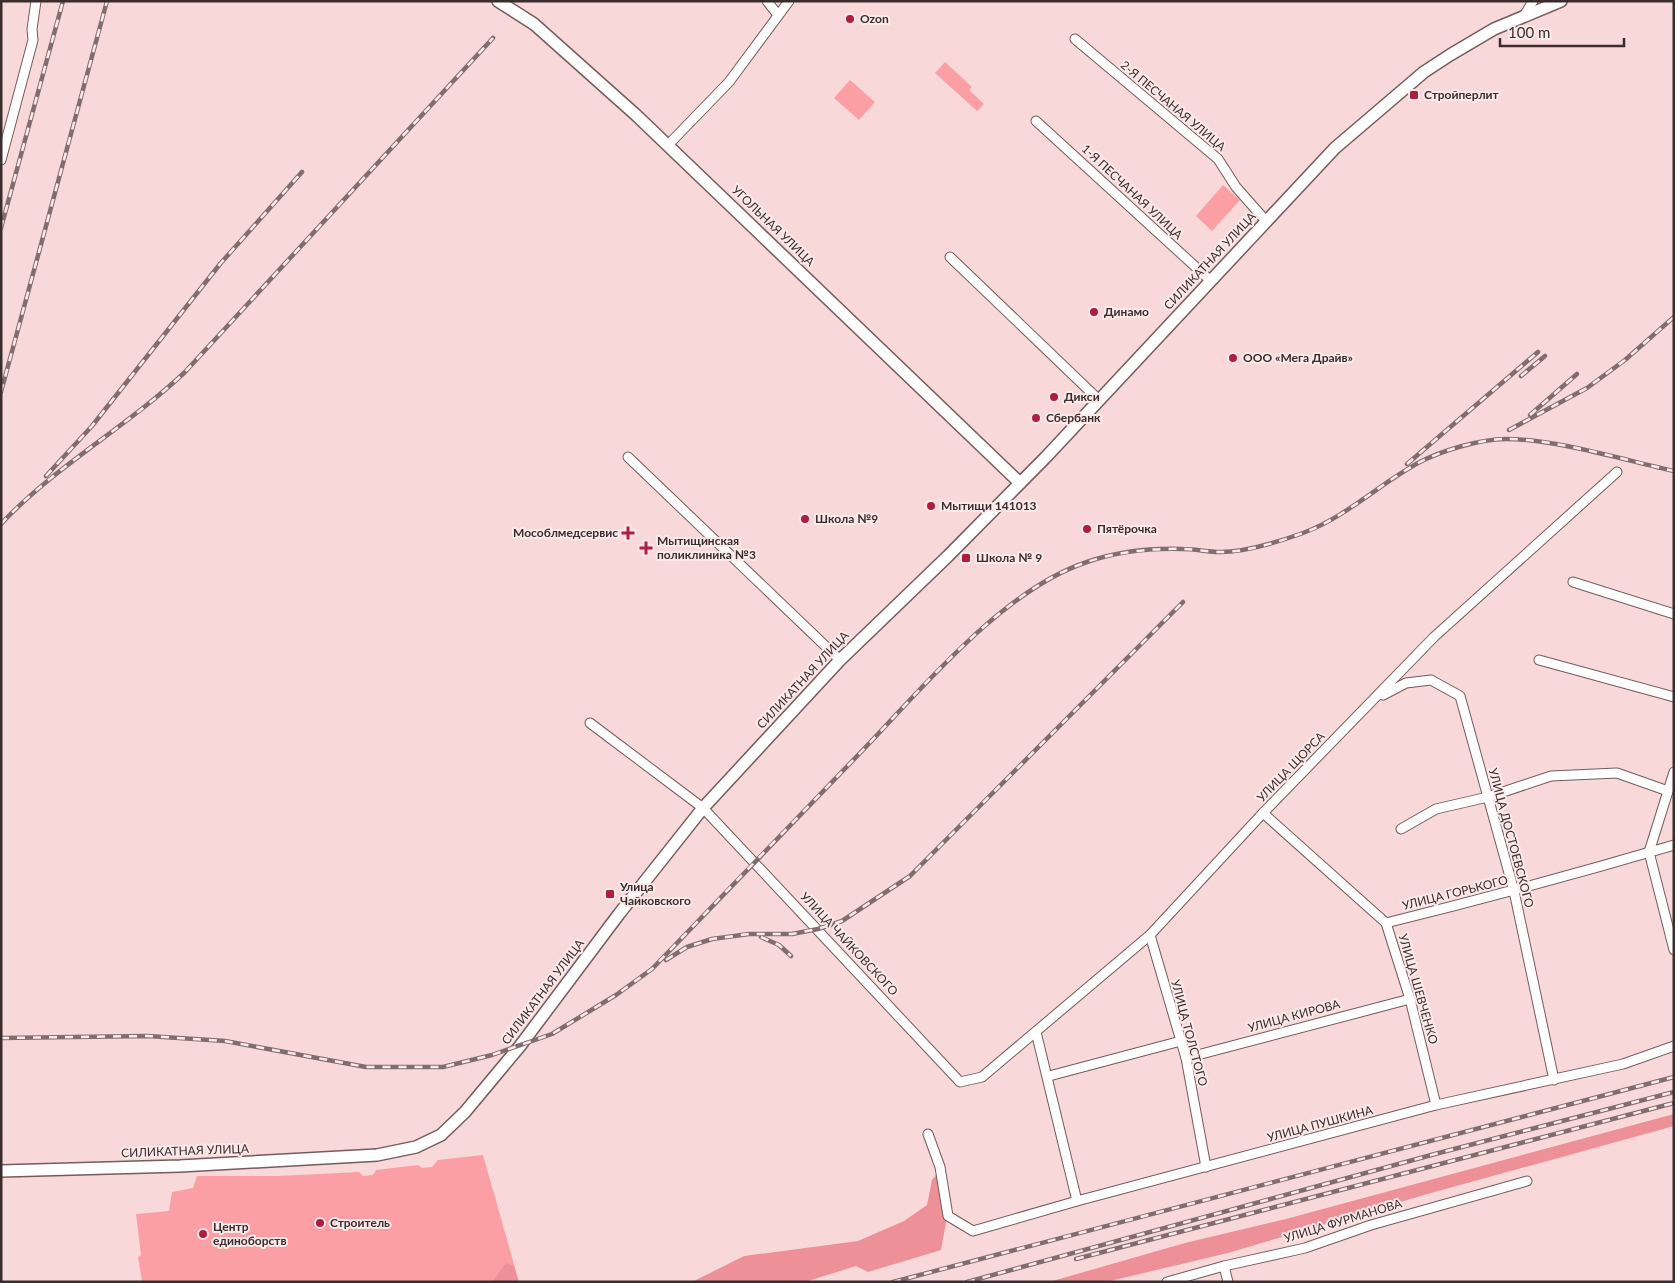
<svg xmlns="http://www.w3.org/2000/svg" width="1675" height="1283" viewBox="0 0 1675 1283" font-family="Lato,sans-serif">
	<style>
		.green { fill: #fc9fa5 }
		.forest { fill: #ee9097 }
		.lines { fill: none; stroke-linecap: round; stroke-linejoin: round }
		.minor-casing { stroke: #765b5c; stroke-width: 11 }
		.tertiary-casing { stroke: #765b5c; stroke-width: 14 }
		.minor { stroke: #fff; stroke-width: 9 }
		.tertiary { stroke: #fff; stroke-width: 11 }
		.rail-casing { stroke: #816d6e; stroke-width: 4.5 }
		.rail { stroke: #fde9ea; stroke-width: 2.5; stroke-dasharray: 8; stroke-linecap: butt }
		.poi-dot { fill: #b01d3e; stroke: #fde9ea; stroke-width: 2 }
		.labels { text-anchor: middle; stroke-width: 4; stroke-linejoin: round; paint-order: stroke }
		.poi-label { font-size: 12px; font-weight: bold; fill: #392d2d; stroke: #fde9ea; text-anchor: start }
		.street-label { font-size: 12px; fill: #392d2d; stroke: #fde9ea }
	</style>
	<rect width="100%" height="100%" fill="#f9d8d9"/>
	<g class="green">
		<polygon points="945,62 972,87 969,90 984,104 977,111 935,73"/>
		<polygon points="850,80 875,102 859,120 834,98"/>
		<polygon points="1223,185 1240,200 1212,231 1196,216"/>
		<polygon points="483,1155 519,1282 142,1281 138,1257 141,1255 136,1214 169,1211 172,1192 193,1188 197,1176 277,1176 359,1172 363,1176 373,1175 376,1170 418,1165 422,1168 432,1167 438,1160"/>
	</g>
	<g class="forest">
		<polygon points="1674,1114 1674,1126 1424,1195 1228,1253 1106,1282 1049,1282 1185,1243 1286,1219"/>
		<polygon points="936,1175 940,1177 947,1217 941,1250 868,1272 856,1266 805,1282 692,1282 744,1256 858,1241 904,1221 927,1205 932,1180"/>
		<polygon points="506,1263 514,1266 519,1282 492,1282"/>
	</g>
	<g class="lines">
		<g class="minor-casing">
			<g id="minor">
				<polyline points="767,1 778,15"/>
				<polyline points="1524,16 1533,1"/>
				<polyline points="1075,39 1218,159 1236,187 1266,221"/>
				<polyline points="1036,121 1211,281"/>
				<polyline points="668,145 729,82 789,1"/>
				<polyline points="1,160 33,40 32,29 36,1"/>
				<polyline points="950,257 1098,399"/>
				<polyline points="628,457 840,660"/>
				<polyline points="1573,582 1674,614"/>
				<polyline points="1539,660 1674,697"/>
				<polyline points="1383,695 1406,683 1431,680 1460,696 1514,891 1554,1080"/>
				<polyline points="590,723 703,808 960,1082 982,1077 1150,935 1263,813 1434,637 1617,472"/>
				<polyline points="1674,772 1649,852 1674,950"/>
				<polyline points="1263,813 1386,923 1410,999 1436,1105"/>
				<polyline points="1401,829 1436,809 1488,797 1551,776 1617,773 1668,791"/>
				<path d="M1386,923c97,-24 193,-50 288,-78"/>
				<polyline points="1150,935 1186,1058 1206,1167"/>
				<polyline points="1036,1032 1077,1201"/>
				<polyline points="1186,1058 1410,999"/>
				<polyline points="1049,1076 1181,1041"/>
				<polyline points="928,1134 940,1167 948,1216 973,1231 1077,1201 1436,1105 1623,1064 1674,1046"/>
				<polyline points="1224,1266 1228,1282"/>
				<polyline points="1167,1282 1224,1266 1305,1248 1371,1225 1527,1181"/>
			</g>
		</g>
		<g class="tertiary-casing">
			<g id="tertiary">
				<polyline points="498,1 534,24 636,115 1020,483"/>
				<polyline points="1,1171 180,1166 377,1155 416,1147 441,1135 465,1112 520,1046 619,914 703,808 840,660 948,556 1046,457 1335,148 1424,72 1450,55 1494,29 1561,1"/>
			</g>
		</g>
		<use href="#minor" class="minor"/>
		<use href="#tertiary" class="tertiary"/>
		<g class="rail-casing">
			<g id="rail">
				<polyline points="1,228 63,1"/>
				<polyline points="1521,376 1545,356"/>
				<polyline points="1,392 107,1"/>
				<polyline points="1530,415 1577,374"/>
				<polyline points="1509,430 1587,388 1625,360 1674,317"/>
				<polyline points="1407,464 1538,352"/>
				<polyline points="46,476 92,426 220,264 302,172"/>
				<path d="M1,524c54,-58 126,-97 184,-152l308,-334"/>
				<polyline points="761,937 779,945 791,956"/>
				<polyline points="666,960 687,947 712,939 749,934 792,934 818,929 842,921 910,876 1183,602"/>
				<path d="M1,1038l147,-2 77,5 141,26h77l49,-12 60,-21 64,-39 36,-26c69,-72 138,-144 208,-216 61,-63 142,-163 227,-191 29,-10 65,-14 96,-13 12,0 25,3 37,3 27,0 58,-10 83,-19 43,-16 75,-48 115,-70 22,-12 62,-24 88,-24 50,0 118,21 168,32"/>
				<polyline points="1076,1259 1674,1103"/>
				<polyline points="893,1282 1674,1077"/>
				<polyline points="967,1282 1435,1154 1674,1092"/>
			</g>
		</g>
		<use href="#rail" class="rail"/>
	</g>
	<g class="poi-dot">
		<circle cx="850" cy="19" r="5"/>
		<rect x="1409" y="90" width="10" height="10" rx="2.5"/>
		<circle cx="1094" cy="312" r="5"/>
		<circle cx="1233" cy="358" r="5"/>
		<circle cx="1054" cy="397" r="5"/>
		<circle cx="1036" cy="418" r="5"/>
		<circle cx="931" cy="506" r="5"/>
		<circle cx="805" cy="519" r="5"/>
		<circle cx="1087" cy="529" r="5"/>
		<path d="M625.5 525.5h5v5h5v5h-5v5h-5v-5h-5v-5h5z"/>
		<path d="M643.5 540.5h5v5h5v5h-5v5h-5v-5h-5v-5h5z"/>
		<rect x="961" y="553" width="10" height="10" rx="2.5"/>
		<rect x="605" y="889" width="10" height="10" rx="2.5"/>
		<circle cx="320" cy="1223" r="5"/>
		<circle cx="203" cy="1234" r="5"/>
	</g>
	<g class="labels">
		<g class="poi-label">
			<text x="860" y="23">Ozon</text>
			<text x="1424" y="99">Стройперлит</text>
			<text x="1104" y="316">Динамо</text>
			<text x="1243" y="362">ООО «Мега Драйв»</text>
			<text x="1064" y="401">Дикси</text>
			<text x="1046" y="422">Сбербанк</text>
			<text x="941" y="510">Мытищи 141013</text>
			<text x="815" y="523">Школа №9</text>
			<text x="1097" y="533">Пятёрочка</text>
			<text x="618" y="537" text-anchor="end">Мособлмедсервис</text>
			<text x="657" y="545">Мытищинская<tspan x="657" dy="14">поликлиника №3</tspan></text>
			<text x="976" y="562">Школа № 9</text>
			<text x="620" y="891">Улица<tspan x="620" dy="14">Чайковского</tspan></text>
			<text x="330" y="1227">Строитель</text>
			<text x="213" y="1231">Центр<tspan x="213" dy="14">единоборств</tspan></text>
		</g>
		<g class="street-label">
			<text transform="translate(1173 106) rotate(40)" y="4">2-Я ПЕСЧАНАЯ УЛИЦА</text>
			<text transform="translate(1132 192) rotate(43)" y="4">1-Я ПЕСЧАНАЯ УЛИЦА</text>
			<text transform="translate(773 226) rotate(44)" y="4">УГОЛЬНАЯ УЛИЦА</text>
			<text transform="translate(1210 261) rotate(-47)" y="4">СИЛИКАТНАЯ УЛИЦА</text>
			<text transform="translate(803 680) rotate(-47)" y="4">СИЛИКАТНАЯ УЛИЦА</text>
			<text transform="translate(1291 767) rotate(-46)" y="4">УЛИЦА ЩОРСА</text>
			<text transform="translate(1511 838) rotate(75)" y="4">УЛИЦА ДОСТОЕВСКОГО</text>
			<text transform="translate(1455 893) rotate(-14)" y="4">УЛИЦА ГОРЬКОГО</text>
			<text transform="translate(849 944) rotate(47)" y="4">УЛИЦА ЧАЙКОВСКОГО</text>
			<text transform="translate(1418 989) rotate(74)" y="4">УЛИЦА ШЕВЧЕНКО</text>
			<text transform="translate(543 992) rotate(-53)" y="4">СИЛИКАТНАЯ УЛИЦА</text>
			<text transform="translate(1294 1016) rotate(-15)" y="4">УЛИЦА КИРОВА</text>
			<text transform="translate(1189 1033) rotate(75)" y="4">УЛИЦА ТОЛСТОГО</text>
			<text transform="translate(1320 1124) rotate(-15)" y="4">УЛИЦА ПУШКИНА</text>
			<text transform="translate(185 1151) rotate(-2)" y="4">СИЛИКАТНАЯ УЛИЦА</text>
			<text transform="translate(1343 1221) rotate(-17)" y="4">УЛИЦА ФУРМАНОВА</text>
		</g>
	</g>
	<rect width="1675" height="1283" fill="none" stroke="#392d2d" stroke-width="5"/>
	<path d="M1500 38v8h124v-8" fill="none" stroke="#392d2d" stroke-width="2.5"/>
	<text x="1508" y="38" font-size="15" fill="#392d2d" stroke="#fde9ea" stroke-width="4" paint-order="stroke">100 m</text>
</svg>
